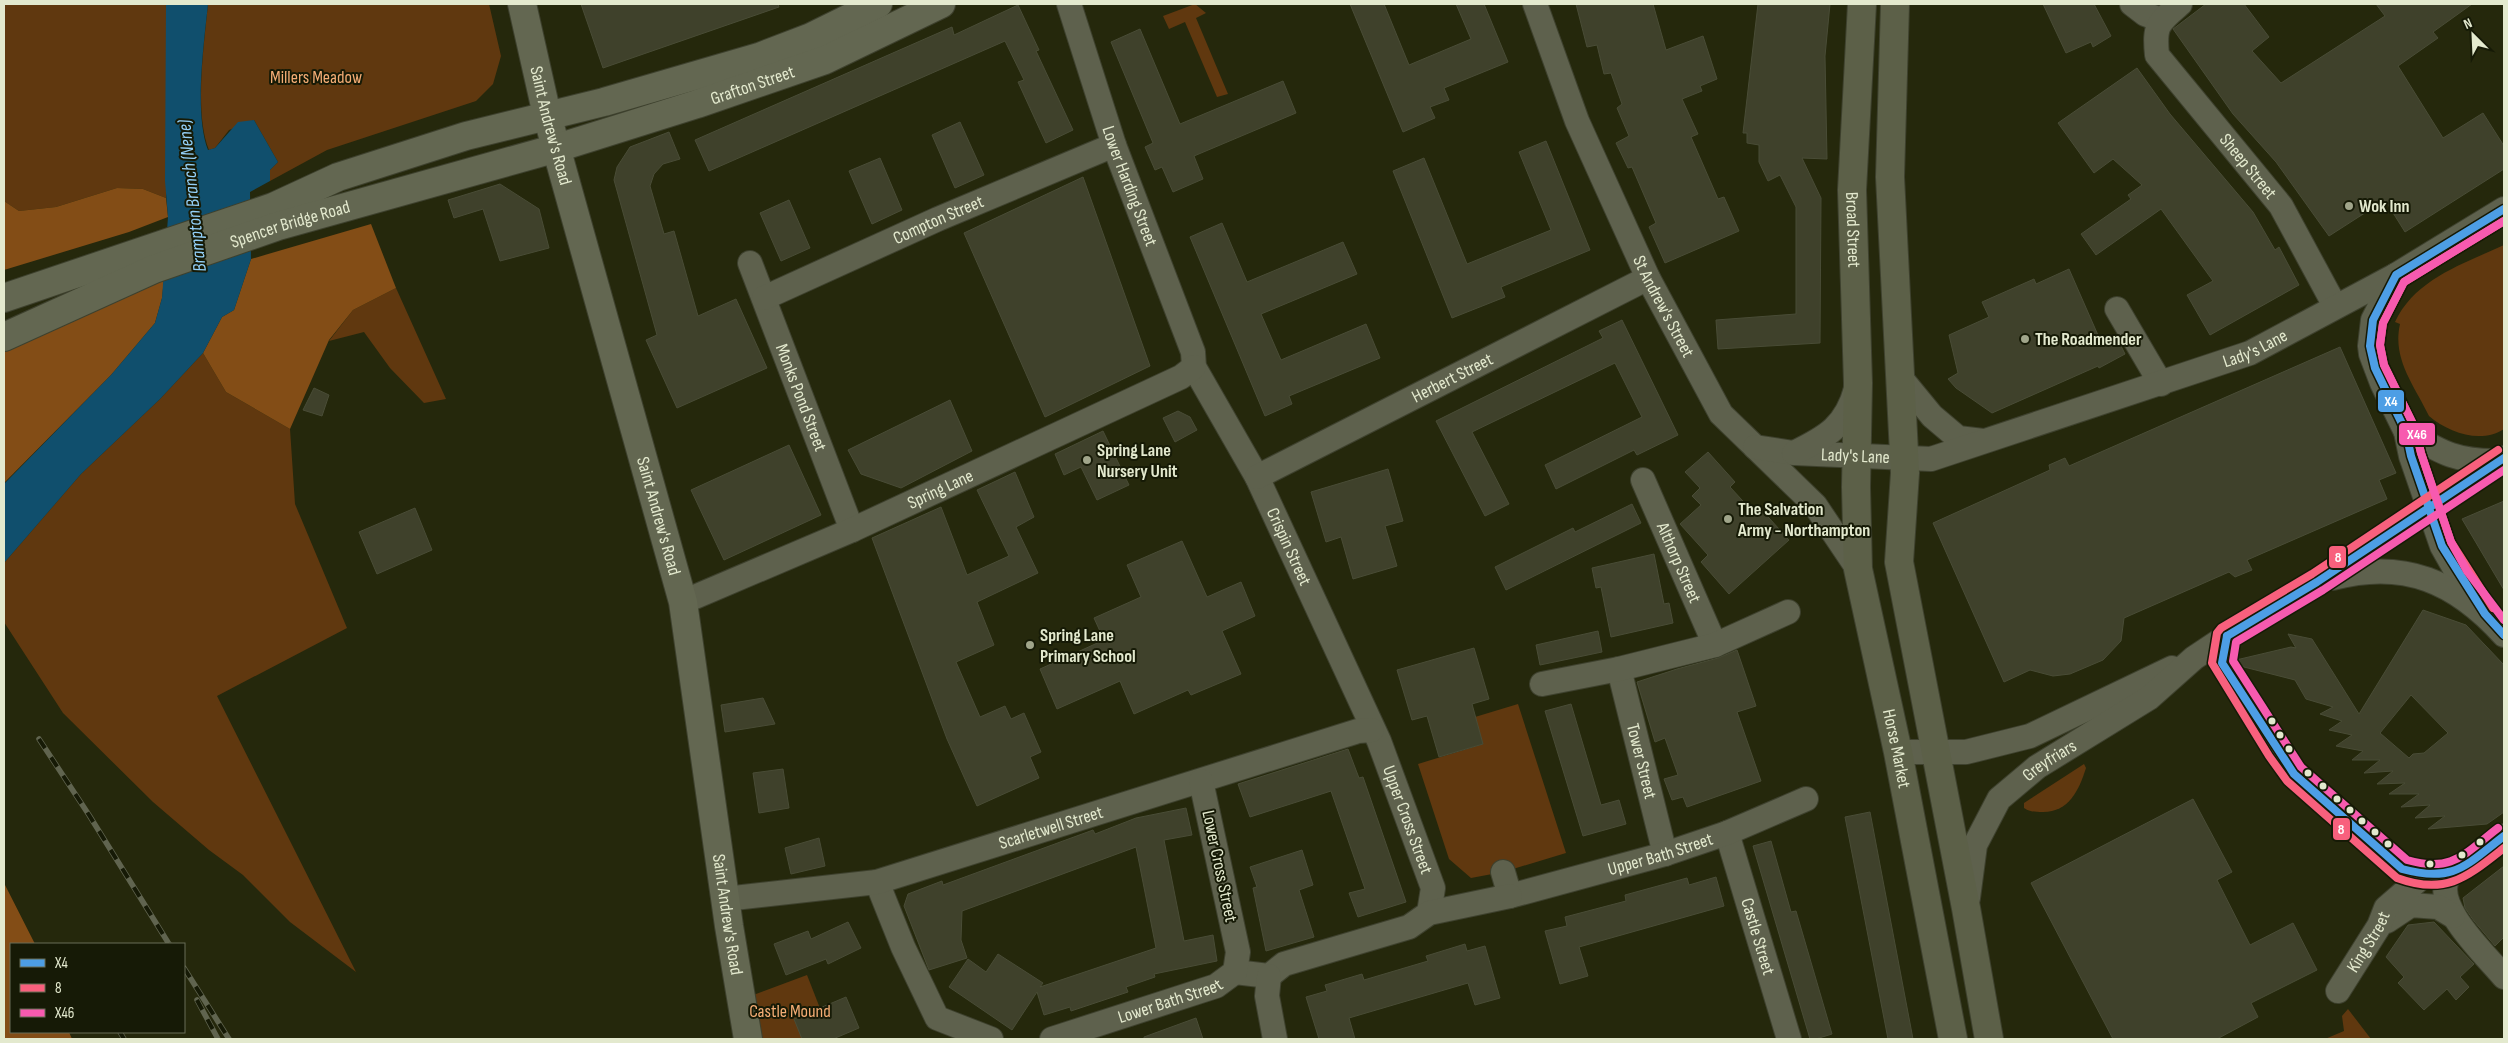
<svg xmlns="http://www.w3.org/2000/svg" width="2508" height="1043" viewBox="0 0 2508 1043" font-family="'Sofia Sans Condensed',sans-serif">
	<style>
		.green { fill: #60380f }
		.forest { fill: #834d16 }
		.water { fill: #104f6d }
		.building { fill: #3f412b; stroke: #494c36; fill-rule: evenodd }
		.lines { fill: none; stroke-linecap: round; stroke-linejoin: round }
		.street-casing { stroke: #3e412e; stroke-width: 26 }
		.primary-casing { stroke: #3e412e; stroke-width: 30 }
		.highway-casing { stroke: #3e412e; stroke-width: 30 }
		.street { stroke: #5e614d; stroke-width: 24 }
		.primary { stroke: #636751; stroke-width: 28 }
		.highway { stroke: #5c6048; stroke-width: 28 }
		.rail-casing { stroke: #60644f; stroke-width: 5.5 }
		.rail { stroke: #161a06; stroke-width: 4; stroke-dasharray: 11; stroke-linecap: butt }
		.bus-1-casing { stroke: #161a06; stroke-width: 11 }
		.bus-2-casing { stroke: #161a06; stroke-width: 11 }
		.bus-3-casing { stroke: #161a06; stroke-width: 11 }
		.bus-1 { stroke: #4d9ee5; stroke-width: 8 }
		.bus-2 { stroke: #f8607d; stroke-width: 8 }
		.bus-3 { stroke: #f75aaf; stroke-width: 8 }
		.poi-dot { fill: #a0a58a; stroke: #161a06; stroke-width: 2 }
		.bus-dot { fill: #e3e9ce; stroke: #161a06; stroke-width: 2 }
		.labels { text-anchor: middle; stroke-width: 4; stroke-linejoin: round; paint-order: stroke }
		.park-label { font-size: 18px; fill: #f5ad75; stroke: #161a06 }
		.street-label { font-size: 18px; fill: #e3e9ce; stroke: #161a06 }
		.poi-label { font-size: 18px; font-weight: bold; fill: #e3e9ce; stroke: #161a06; text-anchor: start }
		.water-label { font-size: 19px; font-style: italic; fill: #94d0f8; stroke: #161a06 }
		.line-badge { stroke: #161a06; stroke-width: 2 }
		.badge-label { font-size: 14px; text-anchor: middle; font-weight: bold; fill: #fff }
	</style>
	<rect width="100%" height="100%" fill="#25280c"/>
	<g class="green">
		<polygon points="4,4 166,4 166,198 143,189 117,188 56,207 19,211 4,201"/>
		<path d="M208,4h281l12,52 -8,28 -17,17 -149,49 -57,31v-11l8,-8 -24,-42 -25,10 -14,18 -6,2c-15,-36 -5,-106 -1,-146z"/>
		<polygon points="1195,4 1206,13 1196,18 1228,94 1217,97 1185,22 1169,29 1163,16"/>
		<path d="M2504,245v184c-23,15 -55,4 -75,-13 -15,-31 -37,-57 -29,-92l-5,-2c20,-43 68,-58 109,-77z"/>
		<polygon points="396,288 446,399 424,403 390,368 364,332 329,341 353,310"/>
		<polygon points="203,353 226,392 290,429 295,504 347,628 217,696 356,972 290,922 243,875 209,850 153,802 63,713 4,622 4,563 81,474 160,399"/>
		<polygon points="1518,704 1566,853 1503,872 1471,878 1449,859 1418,764 1483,744 1475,717"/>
		<path d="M2084,764l2,4c-7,22 -17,44 -43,44 -8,0 -13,0 -19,-4v-5z"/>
		<polygon points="807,975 832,1039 748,1039 740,1000"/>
		<polygon points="2348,1009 2371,1039 2325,1039 2344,1031 2342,1016"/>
	</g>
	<g class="forest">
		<polygon points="117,188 143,189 166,198 168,217 129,232 4,270 4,201 19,211 56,207"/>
		<polygon points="371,224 396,288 353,310 329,340 290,429 226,392 203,353 222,317 234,310 251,259"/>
		<polygon points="164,279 162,298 155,323 111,375 4,483 4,349"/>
		<polygon points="4,883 35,944 11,944 11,1032 69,1032 72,1039 4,1039"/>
	</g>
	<path class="water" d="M166,4h42c-4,39 -14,110 0,146l7,-2 23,-26 16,-2 24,42 -8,8v11l-20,11 1,67 -17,51 -12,7 -19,36 -43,46 -79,75 -77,89v-79l107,-109 44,-52 7,-25 6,-81 -3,-36z"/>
	<g class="building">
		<polygon points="581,4 778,4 779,7 603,68"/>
		<polygon points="1350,4 1384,4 1409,65 1471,39 1456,4 1484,4 1508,62 1444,88 1449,100 1430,107 1435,118 1403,132"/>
		<polygon points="1576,4 1653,4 1666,50 1703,36 1717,79 1700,86 1702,91 1682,99 1698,134 1691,137 1718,199 1724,197 1739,231 1665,263 1649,227 1656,223 1632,167 1628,168 1616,143 1629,136 1617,108 1622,104 1611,73 1604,74 1597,45 1587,47"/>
		<polygon points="1758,4 1830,4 1825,56 1827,159 1802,158 1821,198 1820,343 1718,349 1716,320 1796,314 1796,207 1780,175 1768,181 1759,162 1759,145 1747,143 1747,133 1743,133"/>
		<polygon points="2043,4 2094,4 2111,36 2093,47 2091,42 2066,53"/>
		<polygon points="2206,4 2244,4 2269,37 2252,51 2281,83 2385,16 2376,4 2472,4 2433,32 2438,38 2398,66 2443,138 2483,113 2504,146 2504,169 2405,232 2385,200 2329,236 2276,162 2233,114 2173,29"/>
		<polygon points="1018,5 1039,50 1036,51 1073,130 1046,143 1018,82 1024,80 1005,41 709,171 695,140 952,27 954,35"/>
		<polygon points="1140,29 1180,124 1283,81 1296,113 1194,156 1203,179 1173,192 1162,167 1155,170 1145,147 1153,143 1111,42"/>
		<polygon points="2137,68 2170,114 2253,212 2275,250 2279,247 2299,285 2210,335 2187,295 2213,281 2161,209 2096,255 2081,234 2131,199 2128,195 2142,185 2113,159 2094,173 2058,123"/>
		<polygon points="960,122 984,175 955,188 932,135"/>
		<polygon points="669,132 680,159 663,164 654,174 650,186 664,234 674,231 698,316 736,299 767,368 677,408 646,340 657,335 614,180 617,167 630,147"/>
		<polygon points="1546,141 1590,250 1501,287 1505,297 1452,318 1393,171 1424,158 1467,264 1551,230 1519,152"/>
		<polygon points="880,158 902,210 872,224 849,171"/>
		<polygon points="1083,177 1150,366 1045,417 964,233"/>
		<polygon points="500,184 539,209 549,248 500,261 483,209 454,218 448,200"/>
		<polygon points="789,200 810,248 781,261 760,213"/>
		<polygon points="1222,223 1247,282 1343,242 1357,274 1261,314 1281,360 1366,324 1380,358 1289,396 1292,404 1265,416 1190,237"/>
		<polygon points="2069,269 2101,342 2116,336 2125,354 2099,368 2098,366 1992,413 1956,388 1948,379 1958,373 1949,335 1989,317 1982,302 2034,279 2036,284"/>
		<polygon points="1622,320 1678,435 1637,455 1634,450 1556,489 1545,465 1642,417 1615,363 1472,432 1509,504 1485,516 1436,421 1603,338 1599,331"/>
		<polygon points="2340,347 2396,473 2379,480 2387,499 2247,560 2252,570 2235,577 2229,572 2124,618 2121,641 2103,660 2070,674 2053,676 2030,670 2004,682 1933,523 2050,470 2049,465 2065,458 2069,466"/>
		<polygon points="314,388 329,395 322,416 303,410"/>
		<polygon points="950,400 972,451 901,488 861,474 848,450"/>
		<polygon points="1178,411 1190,417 1197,430 1175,442 1163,418"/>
		<polygon points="1103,431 1129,485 1097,500 1081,467 1064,475 1055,454"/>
		<polygon points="789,445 821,515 724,560 691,490"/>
		<polygon points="1708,452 1735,482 1730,487 1754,513 1760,508 1789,540 1729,594 1701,562 1708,555 1680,524 1701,505 1692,496 1700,488 1685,472"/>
		<polygon points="1388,469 1403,521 1385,526 1397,566 1353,579 1341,537 1326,542 1311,492"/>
		<polygon points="1015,472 1034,517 1016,527 1038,573 977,602 994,645 956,662 980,717 1005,706 1011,719 1024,713 1041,752 1030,757 1039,778 977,806 947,739 872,538 941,507 967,575 1009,556 977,490"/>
		<polygon points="2504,501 2504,590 2462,519"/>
		<polygon points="1632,504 1641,523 1506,590 1495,567 1573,528 1575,532"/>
		<polygon points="415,508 432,550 377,574 359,532"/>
		<polygon points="1182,541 1207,597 1241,582 1255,616 1222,631 1241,674 1191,695 1188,690 1134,714 1120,681 1057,709 1040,669 1104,640 1094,618 1141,597 1127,565"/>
		<polygon points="1654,554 1664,604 1669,603 1673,623 1611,637 1601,587 1596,588 1592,568"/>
		<path d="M2423,610l43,15 38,40v147l-17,12 -59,5 17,-13 -30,2 15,-13 -29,2 18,-13h-30l16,-11 -28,1 16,-13 -29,2 16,-13h-28l11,-9 -27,-5 16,-11 -23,-5 13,-9 -22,-7 13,-7 -27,-8 -11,-19 -55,-14 -4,-6 55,-13 5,1 -8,-14 24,5 47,75zM2411,695l37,38 -24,20 -11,1 -4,4 -29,-25z"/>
		<polygon points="1598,631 1602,652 1540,665 1536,645"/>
		<polygon points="1474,648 1489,699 1472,704 1483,744 1439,757 1427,716 1412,720 1397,670"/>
		<polygon points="1737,650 1756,706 1737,712 1761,781 1687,807 1683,797 1672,800 1664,779 1678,775 1665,738 1655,742 1637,682 1677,669 1718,658"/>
		<polygon points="763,698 775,724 725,732 721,705"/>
		<polygon points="1571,704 1601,805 1619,800 1626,824 1583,836 1545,711"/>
		<polygon points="1348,749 1359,778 1363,777 1406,902 1358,917 1349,893 1365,889 1331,791 1250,817 1238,784"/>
		<polygon points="783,769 789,808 759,813 753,773"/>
		<polygon points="2193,799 2232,872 2217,880 2250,945 2293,923 2317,970 2251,1003 2258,1017 2217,1039 2113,1039 2031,883"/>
		<polygon points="1186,808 1192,835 1164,840 1184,941 1213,935 1217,961 1154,974 1155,977 1126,987 1128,992 1071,1011 1070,1007 1044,1015 1037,992 1012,1030 949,987 968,959 986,972 998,954 1043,983 1040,987 1156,948 1136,847 962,911 961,940 967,958 929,970 904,906 908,894 942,881 943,885 1093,830 1095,834 1136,818"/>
		<polygon points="1870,812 1913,1039 1888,1039 1845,817"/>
		<polygon points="819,838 825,866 791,874 785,848"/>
		<polygon points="1771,841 1791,912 1796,911 1832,1034 1816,1039 1810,1039 1753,846"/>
		<polygon points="1302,850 1313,885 1299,890 1314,937 1266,951 1253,888 1257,887 1250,867"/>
		<polygon points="2504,866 2504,937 2495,946 2474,921 2465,908 2463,898"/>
		<polygon points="1716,877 1724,906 1579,947 1588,976 1560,984 1545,931 1567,926 1565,917 1626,901 1625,895 1687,878 1689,885"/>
		<polygon points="848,922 861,948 828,964 826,959 786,975 774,944 808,931 811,939"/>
		<polygon points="2434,922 2474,964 2460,977 2469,987 2456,1000 2447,989 2424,1010 2398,983 2404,977 2386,957 2408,925"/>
		<polygon points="1465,944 1467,951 1485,946 1500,998 1475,1005 1468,983 1349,1018 1355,1039 1319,1039 1306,997 1327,991 1325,985 1362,974 1364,980 1428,961 1426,956"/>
		<polygon points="846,997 859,1028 833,1039 802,1039 794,1019"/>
		<polygon points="1196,1018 1203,1039 1144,1039 1144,1037"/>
	</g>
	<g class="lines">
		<g class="street-casing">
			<g id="street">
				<path id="s1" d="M1069,4l45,141 79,207 1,15 63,110 122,264 54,147 -4,25"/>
				<path id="s2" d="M1535,4l42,117 71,157 73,136 94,91 43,64"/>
				<polyline points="2132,4 2145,14 2161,20"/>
				<path id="s3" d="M2180,4c-22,19 -26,21 -23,51l124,151 54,100"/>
				<path id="s4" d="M750,263l102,267"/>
				<polyline points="2396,275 2373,320 2370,346 2371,354 2382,383 2406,432 2411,456 2442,546 2459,576 2485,614"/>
				<path id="s5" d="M764,298l174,-79 176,-74"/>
				<polyline points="2117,309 2161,384"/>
				<polyline points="1900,377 1932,416 1958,438 1983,441"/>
				<path d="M2406,432c36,21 51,30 94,29"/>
				<path id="s6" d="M1755,447l39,6 137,6 319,-106 146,-78 108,-66"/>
				<path d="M1794,453c33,-16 52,-27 62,-64"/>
				<path id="s7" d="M1257,477l391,-199"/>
				<path id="s8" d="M1643,480l72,165"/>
				<path d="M2333,578c72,-19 123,4 171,57"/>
				<path id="s9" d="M683,602l169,-72 329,-153 13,-10"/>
				<polyline points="2227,636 2222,663 2277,751 2294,774 2402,869 2423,876 2449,876"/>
				<path id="s10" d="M1619,669l46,185"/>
				<polyline points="1542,684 1619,669 1715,645 1788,612"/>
				<polyline points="1898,752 1966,752 2030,736 2172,668"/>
				<path id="s11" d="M1727,833l62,206"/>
				<path d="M2504,836l-55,40c-19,28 37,79 55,101"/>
				<path id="s12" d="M1503,872l7,24 155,-42 62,-21 79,-34"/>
				<polyline points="877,882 903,947 937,1018 991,1039"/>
				<path id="s13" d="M1968,898l7,-53 24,-46 38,-32 112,-69 45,-40 33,-22 90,-54 187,-124"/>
				<path id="s14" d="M725,899l152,-17 481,-151 14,-1"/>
				<polyline points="2387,921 2411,905 2438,907 2453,916"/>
				<polyline points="1235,972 1269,976 1284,964 1409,927 1429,913 1510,896"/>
				<polyline points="1269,976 1267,996 1275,1039"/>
				<path id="s15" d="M2338,991l41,-65 7,-18 37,-32"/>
				<path id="s16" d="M1052,1039l164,-53 19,-14 3,-20 -37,-171"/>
			</g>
		</g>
		<g class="primary-casing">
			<g id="primary">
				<path id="s17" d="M522,4l25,111 136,487 46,324 19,113"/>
				<polyline points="4,298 273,207 338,177 466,136 604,102 759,57 811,37 878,4"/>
				<path id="s18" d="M4,337l150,-68 124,-43 279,-78 140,-44 128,-44 116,-56"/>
			</g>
		</g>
		<g class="highway-casing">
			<g id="highway">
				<path id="s19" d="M1862,4l-10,186 6,193 -2,104 2,82 40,183 55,287"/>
				<polyline points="1895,4 1890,177 1905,473 1899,562 1966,908 1989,1039"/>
			</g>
		</g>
		<use href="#street" class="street"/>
		<use href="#primary" class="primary"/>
		<use href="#highway" class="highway"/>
		<g class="rail-casing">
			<g id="rail">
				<polyline points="39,739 89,815 169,944"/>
				<polyline points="184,968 229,1039"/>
				<polyline points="197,1000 218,1039"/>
				<polyline points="120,1032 124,1039"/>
			</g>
		</g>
		<use href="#rail" class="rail"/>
		<g class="bus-1-casing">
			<g id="bus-1">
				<polyline points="2504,209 2396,275 2373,320 2370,346 2375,368 2406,432 2411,456 2442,546 2485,614 2504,635"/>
				<path d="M2227,636l-5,27 72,111 108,95c52,14 63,-3 102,-33"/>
				<polyline points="2227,636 2317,582 2504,458"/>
			</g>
		</g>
		<g class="bus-2-casing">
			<g id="bus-2">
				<path d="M2498,450l-186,124 -91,54 -4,5 -5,30 57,93 18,25 110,97c49,18 70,-1 107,-30"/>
				<polyline points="2493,608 2451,542 2421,453 2415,428 2384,365 2380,345 2383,323 2404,282 2504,221"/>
			</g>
		</g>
		<g class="bus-3-casing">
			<g id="bus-3">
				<polyline points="2504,221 2404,282 2383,323 2380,345 2384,365 2415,428 2421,453 2451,542 2467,571 2504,620"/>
				<path d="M2498,828c-34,26 -45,45 -91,32l-106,-93 -68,-106 3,-19 87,-52 181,-120"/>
			</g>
		</g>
		<use href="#bus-1" class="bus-1"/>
		<use href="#bus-2" class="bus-2"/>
		<use href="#bus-3" class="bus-3"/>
	</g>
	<g class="poi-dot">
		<circle cx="2349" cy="206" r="5"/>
		<circle cx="2025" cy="339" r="5"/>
		<circle cx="1087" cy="460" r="5"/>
		<circle cx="1728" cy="519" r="5"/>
		<circle cx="1030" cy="645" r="5"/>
	</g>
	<g class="bus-dot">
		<circle cx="2272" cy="721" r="4.5"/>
		<circle cx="2280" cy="735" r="4.5"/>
		<circle cx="2289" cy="749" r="4.5"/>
		<circle cx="2308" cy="773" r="4.5"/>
		<circle cx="2323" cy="786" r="4.5"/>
		<circle cx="2337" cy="799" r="4.5"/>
		<circle cx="2350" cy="810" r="4.5"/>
		<circle cx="2362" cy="821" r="4.5"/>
		<circle cx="2375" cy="832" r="4.5"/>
		<circle cx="2480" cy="842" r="4.5"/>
		<circle cx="2388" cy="844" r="4.5"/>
		<circle cx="2462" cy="855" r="4.5"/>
		<circle cx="2430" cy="864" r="4.5"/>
	</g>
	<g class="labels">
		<g class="park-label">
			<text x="316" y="83">Millers Meadow</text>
			<text x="790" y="1017">Castle Mound</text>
		</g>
		<g class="street-label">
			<text dy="6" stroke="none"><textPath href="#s18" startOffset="791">Grafton Street</textPath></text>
			<text dy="6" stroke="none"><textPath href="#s17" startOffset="125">Saint Andrew's Road</textPath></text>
			<text dy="6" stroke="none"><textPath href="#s3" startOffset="204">Sheep Street</textPath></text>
			<text dy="6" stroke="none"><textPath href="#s1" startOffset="192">Lower Harding Street</textPath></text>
			<text dy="6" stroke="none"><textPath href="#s5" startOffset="191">Compton Street</textPath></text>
			<text dy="6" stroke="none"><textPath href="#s18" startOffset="308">Spencer Bridge Road</textPath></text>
			<text dy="6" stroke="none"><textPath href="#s19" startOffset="226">Broad Street</textPath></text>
			<text dy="6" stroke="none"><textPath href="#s2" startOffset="329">St Andrew's Street</textPath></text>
			<text dy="6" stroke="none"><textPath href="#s6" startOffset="519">Lady's Lane</textPath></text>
			<text dy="6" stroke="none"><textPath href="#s7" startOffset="219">Herbert Street</textPath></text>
			<text dy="6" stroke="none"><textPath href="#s4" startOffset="144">Monks Pond Street</textPath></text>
			<text dy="6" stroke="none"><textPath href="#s6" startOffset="101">Lady's Lane</textPath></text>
			<text dy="6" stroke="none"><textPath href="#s9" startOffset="281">Spring Lane</textPath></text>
			<text dy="6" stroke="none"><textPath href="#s17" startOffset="530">Saint Andrew's Road</textPath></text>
			<text dy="6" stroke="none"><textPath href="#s1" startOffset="588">Crispin Street</textPath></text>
			<text dy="6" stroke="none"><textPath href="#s8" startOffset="90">Althorp Street</textPath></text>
			<text dy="6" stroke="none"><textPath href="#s19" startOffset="749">Horse Market</textPath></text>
			<text dy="6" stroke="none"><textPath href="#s13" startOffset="169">Greyfriars</textPath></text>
			<text dy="6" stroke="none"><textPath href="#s10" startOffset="95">Tower Street</textPath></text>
			<text dy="6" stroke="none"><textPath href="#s1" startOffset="886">Upper Cross Street</textPath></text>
			<text dy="6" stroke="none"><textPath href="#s14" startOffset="335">Scarletwell Street</textPath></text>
			<text dy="6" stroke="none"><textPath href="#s12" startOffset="181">Upper Bath Street</textPath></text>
			<text transform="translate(1220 866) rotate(78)" y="6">Lower Cross Street</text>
			<text dy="6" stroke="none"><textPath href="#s17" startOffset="935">Saint Andrew's Road</textPath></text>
			<text dy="6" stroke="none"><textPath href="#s11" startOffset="108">Castle Street</textPath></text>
			<text dy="6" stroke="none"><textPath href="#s15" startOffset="58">King Street</textPath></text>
			<text dy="6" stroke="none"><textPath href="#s16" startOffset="124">Lower Bath Street</textPath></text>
		</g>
		<g class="poi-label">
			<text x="2359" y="212">Wok Inn</text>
			<text x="2035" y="345">The Roadmender</text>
			<text x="1097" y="456">Spring Lane<tspan x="1097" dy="21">Nursery Unit</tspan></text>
			<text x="1738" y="515">The Salvation<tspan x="1738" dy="21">Army - Northampton</tspan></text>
			<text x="1040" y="641">Spring Lane<tspan x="1040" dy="21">Primary School</tspan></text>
		</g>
		<g class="water-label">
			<text transform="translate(191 196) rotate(-96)" y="7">Brampton Branch (Nene)</text>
		</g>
	</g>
	<g class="line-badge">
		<rect x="2377" y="389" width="28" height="24" rx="5" fill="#4d9ee5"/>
		<rect x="2398" y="422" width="38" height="24" rx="5" fill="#f75aaf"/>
		<rect x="2328" y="545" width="19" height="24" rx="5" fill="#f8607d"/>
		<rect x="2332" y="817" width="19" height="24" rx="5" fill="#f8607d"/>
	</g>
	<g class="badge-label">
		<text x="2391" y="406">X4</text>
		<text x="2417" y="439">X46</text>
		<text x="2338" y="562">8</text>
		<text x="2341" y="834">8</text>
	</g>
	<rect width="2508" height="1043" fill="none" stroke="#e3e9ce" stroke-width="10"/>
	<rect x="10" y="943" width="175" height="90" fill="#161a06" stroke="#686d56"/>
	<rect x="20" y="959" width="25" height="8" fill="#4d9ee5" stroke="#686d56"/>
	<text x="55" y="968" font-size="15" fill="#e3e9ce">X4</text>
	<rect x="20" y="984" width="25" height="8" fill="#f8607d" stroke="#686d56"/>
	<text x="55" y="993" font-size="15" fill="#e3e9ce">8</text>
	<rect x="20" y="1009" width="25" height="8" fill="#f75aaf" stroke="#686d56"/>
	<text x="55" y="1018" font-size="15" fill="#e3e9ce">X46</text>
	<g transform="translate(2473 35) rotate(336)" stroke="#161a06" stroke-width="4" paint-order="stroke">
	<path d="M0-4L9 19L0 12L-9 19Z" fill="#e3e9ce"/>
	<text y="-8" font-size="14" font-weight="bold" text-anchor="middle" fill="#e3e9ce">N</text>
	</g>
</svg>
